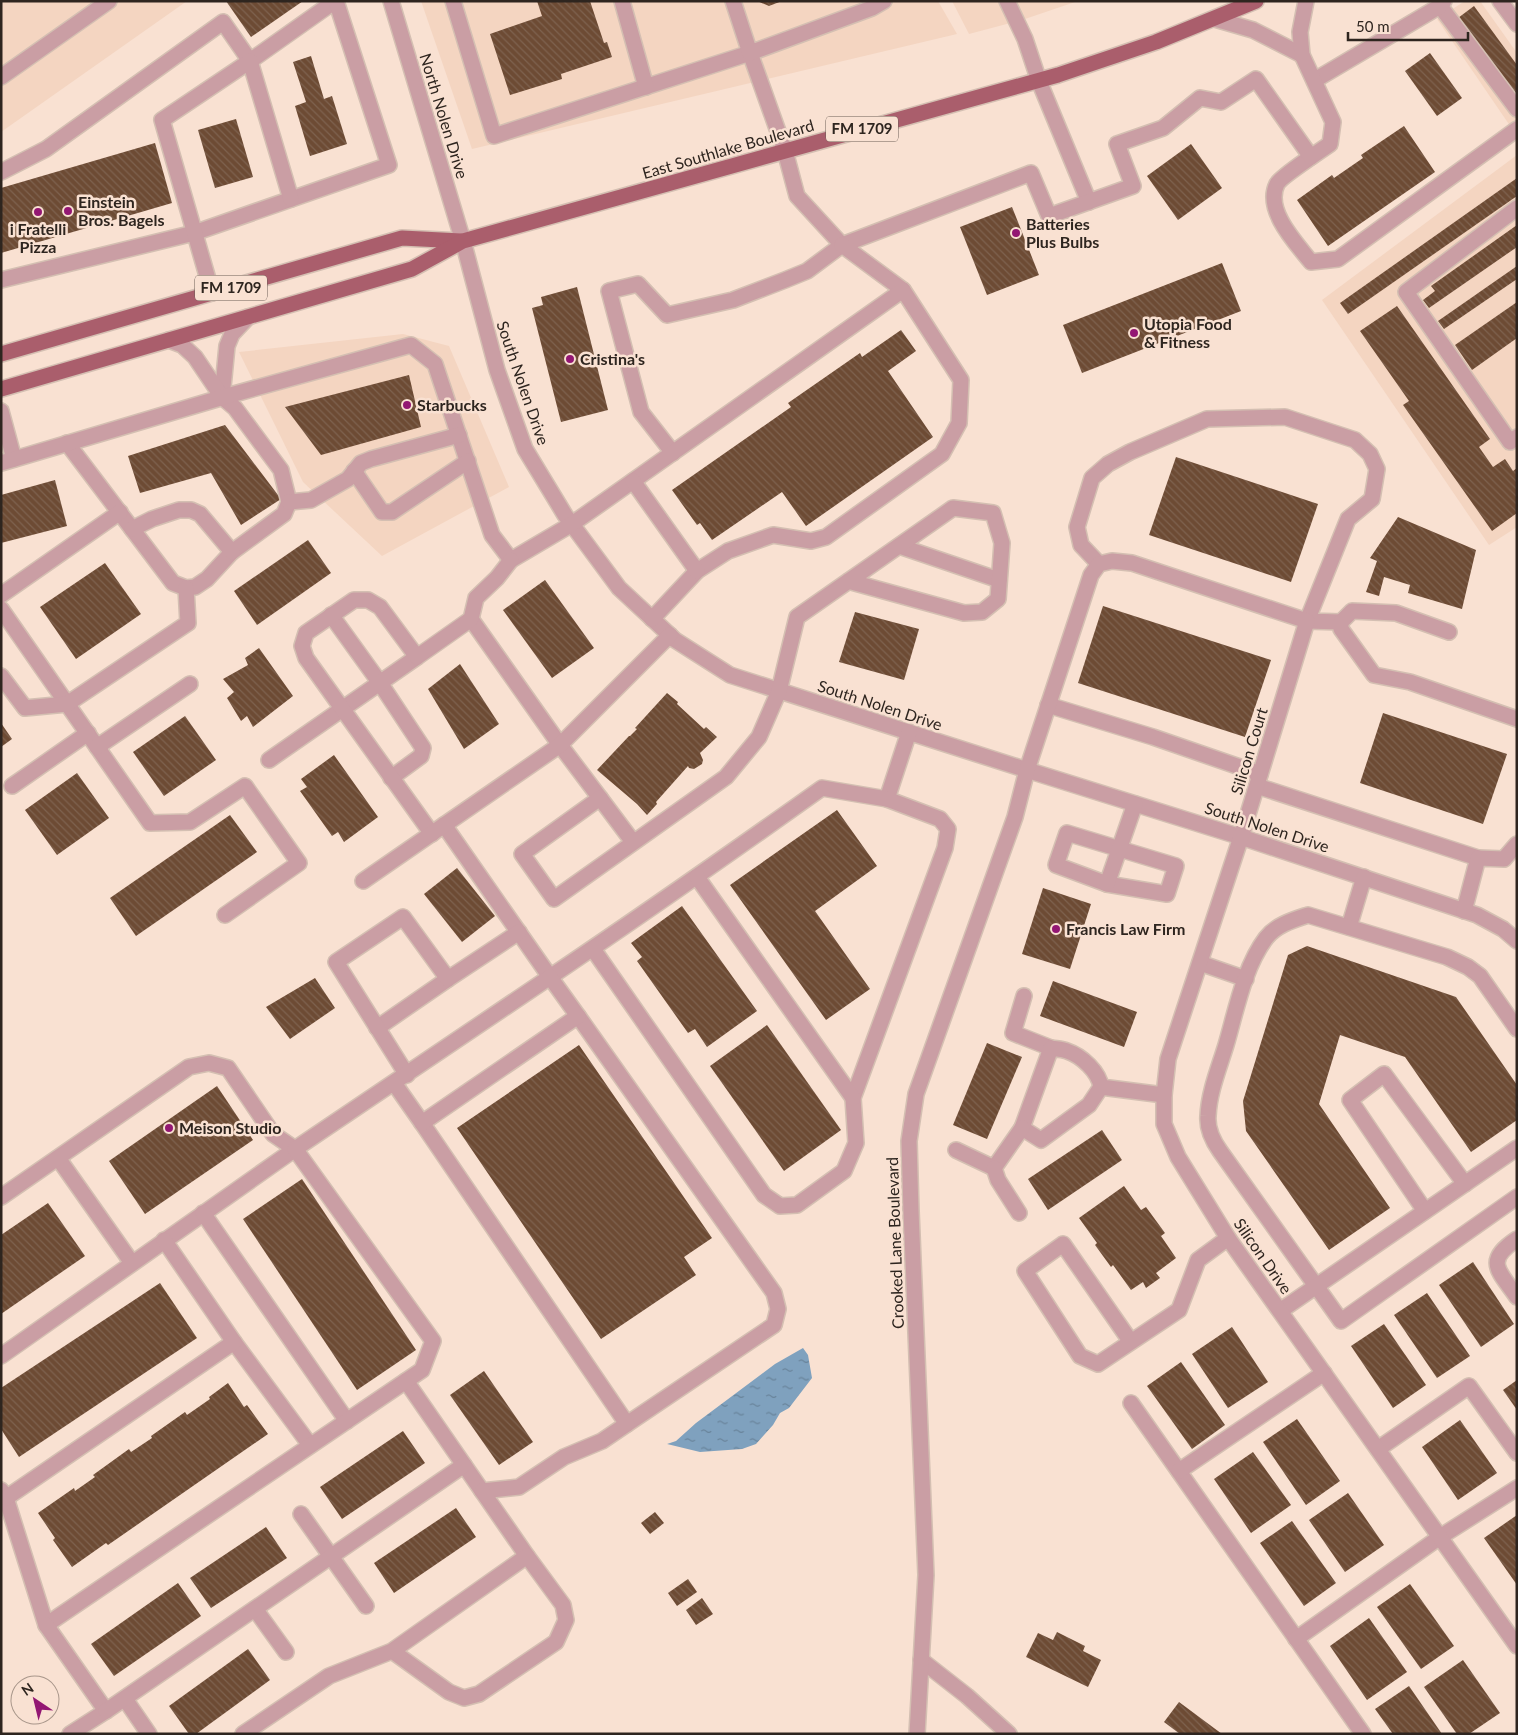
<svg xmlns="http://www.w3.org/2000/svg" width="1518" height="1735" viewBox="0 0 1518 1735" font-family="Lato,sans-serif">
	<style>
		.built { fill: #f4d5c1 }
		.water { fill: url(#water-ripples) }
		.building { fill: url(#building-back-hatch) }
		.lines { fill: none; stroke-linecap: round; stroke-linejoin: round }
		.minor-casing { stroke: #d4bfb2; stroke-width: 18 }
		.major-casing { stroke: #d4bfb2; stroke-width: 18 }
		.minor { stroke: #ca9ea4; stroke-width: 15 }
		.major { stroke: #aa5e6c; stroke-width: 15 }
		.poi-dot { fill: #931773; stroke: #f9e1d2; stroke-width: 2 }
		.labels { text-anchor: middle; stroke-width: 5; stroke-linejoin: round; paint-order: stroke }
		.shield { fill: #f9e1d2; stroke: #6b5d55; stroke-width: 1 }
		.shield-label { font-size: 15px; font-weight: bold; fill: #2e251f }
		.street-label { font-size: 16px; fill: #2e251f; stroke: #f9e1d2 }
		.poi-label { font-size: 16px; font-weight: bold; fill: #2e251f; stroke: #f9e1d2; text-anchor: start }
	</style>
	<defs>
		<pattern id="water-ripples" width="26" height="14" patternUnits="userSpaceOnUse" patternTransform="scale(1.25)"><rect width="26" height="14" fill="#7fa1be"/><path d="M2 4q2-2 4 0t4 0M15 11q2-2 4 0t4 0" fill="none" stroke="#68839a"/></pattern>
		<pattern id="building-back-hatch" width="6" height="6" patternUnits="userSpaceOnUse" patternTransform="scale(1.25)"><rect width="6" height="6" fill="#6d4b34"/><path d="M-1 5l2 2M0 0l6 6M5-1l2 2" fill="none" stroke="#7e624f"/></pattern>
	</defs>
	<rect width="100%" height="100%" fill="#f9e1d2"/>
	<g class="built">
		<polygon points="1,1 187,1 1,132"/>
		<polygon points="421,1 938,1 957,34 472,149"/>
		<polygon points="952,1 1078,1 1025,19 969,34"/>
		<polygon points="1465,1 1480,1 1517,53 1517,136 1437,19"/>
		<polygon points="1517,155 1517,527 1489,545 1322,300"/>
		<polygon points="403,334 449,346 509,487 382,556 303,482 239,352"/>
	</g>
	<polygon class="water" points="803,1348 808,1355 812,1378 789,1408 780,1413 773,1425 756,1444 742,1449 700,1452 667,1444 676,1441 696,1423 775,1364"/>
	<g class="building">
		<polygon points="226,1 303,1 251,37"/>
		<polygon points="537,1 590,1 604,43 607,42 612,57 561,74 562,79 510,95 490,34 542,16"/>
		<polygon points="757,1 782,1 769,6"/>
		<polygon points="1474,6 1517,65 1517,97 1458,18"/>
		<polygon points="1430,53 1462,98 1437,116 1405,71"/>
		<polygon points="311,56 324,99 332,96 347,144 310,156 295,106 306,102 293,62"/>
		<polygon points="236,119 253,177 215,188 198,130"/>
		<polygon points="1404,126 1435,172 1328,246 1297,200 1332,175 1334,178 1363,158 1361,155"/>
		<polygon points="155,143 172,203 1,253 1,188"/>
		<polygon points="1191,144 1222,188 1178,220 1147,176"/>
		<polygon points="1517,178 1517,196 1348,314 1340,303"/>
		<polygon points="1012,207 1039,275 987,295 960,227"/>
		<polygon points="1517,225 1517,247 1429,308 1423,300 1435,291 1431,286"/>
		<polygon points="1222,263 1241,311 1082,373 1063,325"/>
		<polygon points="1517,266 1517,279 1444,329 1438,321"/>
		<polygon points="577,287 608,410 561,422 532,308 543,305 541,297"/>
		<polygon points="1517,302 1517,338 1472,370 1455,345"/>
		<polygon points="1397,306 1490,439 1479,447 1493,467 1505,459 1513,471 1517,468 1517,513 1492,531 1403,405 1409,401 1360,331"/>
		<polygon points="901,330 916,351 888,371 933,437 806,526 782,492 712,540 700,523 697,525 672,490 791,407 788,403 860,353 862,357"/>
		<polygon points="409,375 421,427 321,455 285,407"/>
		<polygon points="225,425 281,499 241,525 211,473 140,493 128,456"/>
		<polygon points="1176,457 1318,504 1291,582 1149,535"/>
		<polygon points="55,480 67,526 1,543 1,495"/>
		<polygon points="1398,517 1476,550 1462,609 1408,593 1410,585 1384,577 1379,596 1366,592 1377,561 1370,558"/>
		<polygon points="308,540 331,573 257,625 234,591"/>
		<polygon points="105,563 141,614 76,659 40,607"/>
		<polygon points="545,580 594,648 552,678 503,610"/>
		<polygon points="1103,606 1271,660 1245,737 1078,683"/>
		<polygon points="855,612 919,629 904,680 839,662"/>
		<polygon points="259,648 293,696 253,727 247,716 241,721 227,698 234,692 223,679 248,665 245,658"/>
		<polygon points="460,664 499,724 464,749 428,689"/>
		<polygon points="667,693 678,702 677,704 704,729 706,727 717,737 700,753 703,760 702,764 694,769 689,768 688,766 656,802 657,804 647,815 637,804 597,770 629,736 630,736 637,729 635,728"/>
		<polygon points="1383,713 1507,754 1483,824 1360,783"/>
		<polygon points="185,716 216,760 164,796 133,752"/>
		<polygon points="1,723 12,739 1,747"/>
		<polygon points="334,755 378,817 344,842 338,832 332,836 300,791 307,787 301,779"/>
		<polygon points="77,773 109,818 57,855 25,810"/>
		<polygon points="837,810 877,866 815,911 870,989 826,1020 730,885"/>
		<polygon points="230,815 257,852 136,936 110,898"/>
		<polygon points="457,868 495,916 462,942 424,894"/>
		<polygon points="1043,888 1091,904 1070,969 1022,954"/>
		<polygon points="682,906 757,1011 707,1047 695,1029 688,1033 637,961 642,957 631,943"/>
		<polygon points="1307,946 1456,997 1517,1085 1517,1120 1471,1152 1405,1057 1340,1035 1319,1104 1390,1208 1329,1250 1246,1131 1243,1101 1288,955"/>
		<polygon points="315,978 335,1008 290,1039 266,1007"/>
		<polygon points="1053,981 1137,1012 1124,1047 1040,1016"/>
		<polygon points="767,1025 841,1130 784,1171 710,1066"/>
		<polygon points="987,1043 1022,1057 987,1139 953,1125"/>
		<polygon points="579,1045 712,1238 684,1257 696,1275 601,1339 457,1128"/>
		<polygon points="217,1086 253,1140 145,1214 109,1161"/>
		<polygon points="1102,1130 1122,1160 1048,1210 1028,1179"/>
		<polygon points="302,1179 416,1350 357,1390 243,1219"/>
		<polygon points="1124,1186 1141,1210 1146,1207 1165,1233 1161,1236 1176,1258 1156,1273 1160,1278 1146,1288 1143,1282 1131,1290 1113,1265 1111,1267 1095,1245 1097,1243 1079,1218"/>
		<polygon points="48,1203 85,1256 1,1314 1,1235"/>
		<polygon points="1473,1262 1514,1324 1481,1347 1439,1285"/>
		<polygon points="160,1283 197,1338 19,1457 1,1429 1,1388"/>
		<polygon points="1427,1293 1470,1356 1437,1378 1394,1315"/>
		<polygon points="1384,1324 1426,1385 1393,1408 1351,1346"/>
		<polygon points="1232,1327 1268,1382 1228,1408 1192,1354"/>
		<polygon points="1181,1362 1225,1425 1192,1449 1147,1386"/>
		<polygon points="484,1371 533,1442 499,1465 450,1395"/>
		<polygon points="1517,1380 1517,1410 1503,1390"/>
		<polygon points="228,1383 244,1407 247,1405 268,1434 108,1545 106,1543 72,1567 53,1540 55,1538 38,1513 74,1488 75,1491 95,1477 93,1475 129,1449 131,1452 152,1438 151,1436 185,1412 187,1415 210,1399 209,1397"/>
		<polygon points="1297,1419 1340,1481 1306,1505 1263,1442"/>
		<polygon points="1460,1420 1497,1473 1458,1500 1422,1447"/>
		<polygon points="403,1431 425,1463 342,1519 320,1487"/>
		<polygon points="1253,1452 1291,1505 1251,1533 1214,1479"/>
		<polygon points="1348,1493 1384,1545 1345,1572 1309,1520"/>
		<polygon points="456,1508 476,1537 394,1593 374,1563"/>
		<polygon points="655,1512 664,1523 650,1534 641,1523"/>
		<polygon points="1517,1515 1517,1585 1484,1538"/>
		<polygon points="1292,1521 1336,1583 1304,1606 1260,1543"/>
		<polygon points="266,1527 287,1558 211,1608 190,1578"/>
		<polygon points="688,1579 697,1592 677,1606 668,1593"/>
		<polygon points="178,1583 201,1616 114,1676 91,1644"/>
		<polygon points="1410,1584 1454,1646 1421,1669 1377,1607"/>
		<polygon points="702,1598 713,1614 696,1625 686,1610"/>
		<polygon points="1369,1618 1407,1672 1367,1700 1330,1646"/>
		<polygon points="1057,1632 1085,1646 1083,1651 1101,1660 1088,1687 1026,1657 1038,1633 1053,1640"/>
		<polygon points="248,1649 270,1680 196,1734 189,1734 169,1706"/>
		<polygon points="1463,1660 1500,1713 1469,1734 1457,1734 1424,1687"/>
		<polygon points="1409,1686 1442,1734 1393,1734 1375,1709"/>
		<polygon points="1179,1702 1222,1734 1180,1734 1164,1722"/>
	</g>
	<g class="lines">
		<g class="minor-casing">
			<g id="minor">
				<polyline points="391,1 463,241 497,370 525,449 565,515 619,588 675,640 730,675 1027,770 1241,837 1477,915 1503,929 1517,941"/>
				<polyline points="453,1 494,136 750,53 785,151 797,196 842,245 807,271 785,280 733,300 667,315 638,284 609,291 641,412 673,453"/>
				<polyline points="622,1 646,87"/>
				<polyline points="733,1 750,53 872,8 884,1"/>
				<polyline points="1007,1 1025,39 1039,81 1089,202"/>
				<polyline points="1500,1 1517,24"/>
				<polyline points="1440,6 1517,109"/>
				<polyline points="1215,19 1253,30 1302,55"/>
				<polyline points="1,77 109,1"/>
				<polyline points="1315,80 1440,6 1444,1"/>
				<path d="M1311,157c-7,5 -31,21 -34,27 -13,26 19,59 34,78l27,-3 179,-130"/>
				<polyline points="1,172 46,149 223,22 250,61 335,1"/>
				<polyline points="1517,208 1406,292 1510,442 1517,437"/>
				<polyline points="842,245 1031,173 1049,216 1133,186 1117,144 1163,128 1200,98 1221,102 1256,79 1311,157 1330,144 1333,122 1302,55 1300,32 1306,1"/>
				<polyline points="842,245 903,290"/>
				<polyline points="1,280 194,233 389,165 336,1"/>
				<polyline points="212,293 162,120 250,61 291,199"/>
				<polyline points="222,397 227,346 232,334 248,317"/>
				<polyline points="1,411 14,459"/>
				<polyline points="67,443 173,583 186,588 195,587 207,579 232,552 284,514 289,502 281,470 235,408 222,397 195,357 182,345 169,340"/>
				<polyline points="1,463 227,396 411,345 435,364 492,535 511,560 572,524 903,290 961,380 959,423 942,454 826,537 811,541 773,535 728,551 697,571 652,619"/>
				<polyline points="354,471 382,512 392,512 468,461"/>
				<polyline points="633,481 697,571"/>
				<polyline points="289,502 311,500 348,479 361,463 371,459 459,435"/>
				<polyline points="132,529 152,519 179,510 191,510 200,514 232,552"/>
				<polyline points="899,546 999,580"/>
				<polyline points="1099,564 1081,545 1077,527 1092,478 1108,464 1130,452 1207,419 1285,417 1355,440 1370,454 1377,469 1372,499 1348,519 1307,621 1341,622"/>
				<polyline points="1,595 120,512"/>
				<polyline points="1,609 150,823 190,822 245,786 299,863 225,915"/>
				<polyline points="331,615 380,683 423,748 421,756 391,778"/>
				<polyline points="471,619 560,745 600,798"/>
				<polyline points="1449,632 1396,613 1352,611 1341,622 1341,629 1374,675 1410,682 1517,719"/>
				<polyline points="1,676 25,708 67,704 188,623 186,588"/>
				<polyline points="1048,705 1153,737 1260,774"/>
				<polyline points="97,747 190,684"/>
				<polyline points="269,760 417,657"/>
				<polyline points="12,786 88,733"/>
				<polyline points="1257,786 1478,858"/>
				<polyline points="887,799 909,732"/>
				<path d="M444,825l106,152c92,-62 182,-125 272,-189l65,11 53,20 8,10 -3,19 -92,250 3,45 -12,28 -47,34 -17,1 -16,-11 -171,-246"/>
				<polygon points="1067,833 1176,866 1167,894 1107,884 1056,865"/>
				<polyline points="432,834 306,658 302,646 306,633 354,600 368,600 380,607 417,657 471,619 476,598 497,578 511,560"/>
				<polyline points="633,842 600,798 522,854 554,899 726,777 759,737 779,691 797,617 953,508 993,513 1002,543 998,599 982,612 964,613 848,581"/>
				<polyline points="697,877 853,1098"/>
				<polyline points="363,881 560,745 670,635"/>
				<polyline points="1107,884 1135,804"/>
				<polyline points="1464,911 1478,858 1504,859 1517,844"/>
				<polyline points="1349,927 1364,877"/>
				<polyline points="1200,963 1246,979"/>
				<polyline points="1024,996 1013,1033 1051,1048"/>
				<polyline points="578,1016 774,1293 778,1309 774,1325 627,1424"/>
				<polyline points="377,1028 448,979"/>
				<path d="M1517,1029l-37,-53 -12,-9 -21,-10 -139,-42c-15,5 -32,10 -42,23 -22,29 -30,73 -40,107 -7,23 -17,47 -18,71 -1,12 5,25 12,35l121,170 176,-124"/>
				<polyline points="407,1075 336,962 403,917 448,979 519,932"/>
				<path d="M1101,1087l-12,18 -48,35 -19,-12 29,-80c5,1 11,1 16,3 15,5 32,21 34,36l63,8"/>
				<polyline points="956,1150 994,1168 1022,1128"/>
				<polyline points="58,1158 132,1263"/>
				<polyline points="994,1168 998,1180 1019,1213"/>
				<polyline points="1,1197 189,1067 209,1063 228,1068 273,1134 295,1149 1,1356"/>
				<polyline points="1425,1211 1350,1100 1384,1074 1465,1184"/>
				<polyline points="203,1213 347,1421"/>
				<path d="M1517,1239c-33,22 -19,31 0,58"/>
				<polyline points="164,1240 234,1342 310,1445"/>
				<polyline points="1280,1311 1517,1148"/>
				<polyline points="1131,1342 1063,1244 1025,1271 1080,1356 1098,1364 1179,1310 1198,1260 1228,1238"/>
				<polyline points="406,1381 482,1491 519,1487 564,1457 602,1441 627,1424 422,1123"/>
				<polyline points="1131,1403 1363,1734"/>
				<polyline points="1378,1449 1469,1386 1517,1453"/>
				<polyline points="1179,1471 1324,1373"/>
				<polyline points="1,1490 6,1498 46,1625 422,1370 433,1341 295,1149 550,977 578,1016 422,1123 394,1083"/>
				<polyline points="482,1491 527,1556"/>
				<polyline points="6,1498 234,1342"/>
				<polyline points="301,1514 366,1606"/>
				<polyline points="255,1609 286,1652"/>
				<polyline points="46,1625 106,1711 70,1734"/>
				<polyline points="1296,1639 1440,1537 1517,1488"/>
				<polyline points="921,1660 967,1696 1009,1734"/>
				<polyline points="125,1699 149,1734"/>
				<polyline points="106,1711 464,1465"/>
				<polyline points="243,1734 329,1676 392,1651 527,1556 563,1605 566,1620 556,1642 479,1694 464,1698 449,1692 392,1651"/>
				<polyline points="917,1734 926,1575 911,1211 909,1141 916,1094 1015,817 1027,770 1091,575 1099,564 1112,561 1132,563 1307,621 1241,837 1168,1059 1164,1095 1164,1124 1178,1157 1228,1238 1517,1646"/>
			</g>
		</g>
		<g class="major-casing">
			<g id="major">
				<polyline points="1,354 402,238 461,241"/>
				<polyline points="1,389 412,269 463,241 1058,75 1156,42 1256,1"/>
			</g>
		</g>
		<use href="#minor" class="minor"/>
		<use href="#major" class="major"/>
	</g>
	<g class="poi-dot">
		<circle cx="68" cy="211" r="5"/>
		<circle cx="38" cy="212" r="5"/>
		<circle cx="1016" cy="233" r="5"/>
		<circle cx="1134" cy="333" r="5"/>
		<circle cx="570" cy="359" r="5"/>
		<circle cx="407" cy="405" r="5"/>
		<circle cx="1056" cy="929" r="5"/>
		<circle cx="169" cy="1128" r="5"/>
	</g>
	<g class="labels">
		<g class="shield">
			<rect x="826" y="116.5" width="72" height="25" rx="4"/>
			<rect x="195" y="275.5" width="72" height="25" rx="4"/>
		</g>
		<g class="shield-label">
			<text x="862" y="134">FM 1709</text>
			<text x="231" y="293">FM 1709</text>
		</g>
		<g class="street-label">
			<text transform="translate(444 116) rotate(73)" y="6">North Nolen Drive</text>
			<text transform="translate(728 149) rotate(-16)" y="6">East Southlake Boulevard</text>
			<text transform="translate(523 383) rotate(71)" y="6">South Nolen Drive</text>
			<text transform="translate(880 705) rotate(18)" y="6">South Nolen Drive</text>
			<text transform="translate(1249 751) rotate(-73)" y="6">Silicon Court</text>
			<text transform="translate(1267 827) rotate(18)" y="6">South Nolen Drive</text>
			<text transform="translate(895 1243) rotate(-92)" y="6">Crooked Lane Boulevard</text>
			<text transform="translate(1263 1256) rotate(55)" y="6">Silicon Drive</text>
		</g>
		<g class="poi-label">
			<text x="78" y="208">Einstein<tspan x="78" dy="18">Bros. Bagels</tspan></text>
			<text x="1026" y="230">Batteries<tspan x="1026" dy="18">Plus Bulbs</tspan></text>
			<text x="38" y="235" text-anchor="middle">i Fratelli<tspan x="38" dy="18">Pizza</tspan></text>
			<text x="1144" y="330">Utopia Food<tspan x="1144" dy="18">&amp; Fitness</tspan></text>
			<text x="580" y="365">Cristina's</text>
			<text x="417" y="411">Starbucks</text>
			<text x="1066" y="935">Francis Law Firm</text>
			<text x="179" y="1134">Meison Studio</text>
		</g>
	</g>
	<rect width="1518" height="1735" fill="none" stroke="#2e251f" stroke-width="5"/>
	<g transform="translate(35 1700) rotate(325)"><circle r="24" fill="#f9e1d2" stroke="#a8968a"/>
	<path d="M0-4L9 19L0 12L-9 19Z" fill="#931773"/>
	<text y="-8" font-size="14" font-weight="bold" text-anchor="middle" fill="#2e251f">N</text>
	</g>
	<path d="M1348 32v8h120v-8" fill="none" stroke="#2e251f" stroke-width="2.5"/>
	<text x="1356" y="32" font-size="15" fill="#2e251f" stroke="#f9e1d2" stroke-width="4" paint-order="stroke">50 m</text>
</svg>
